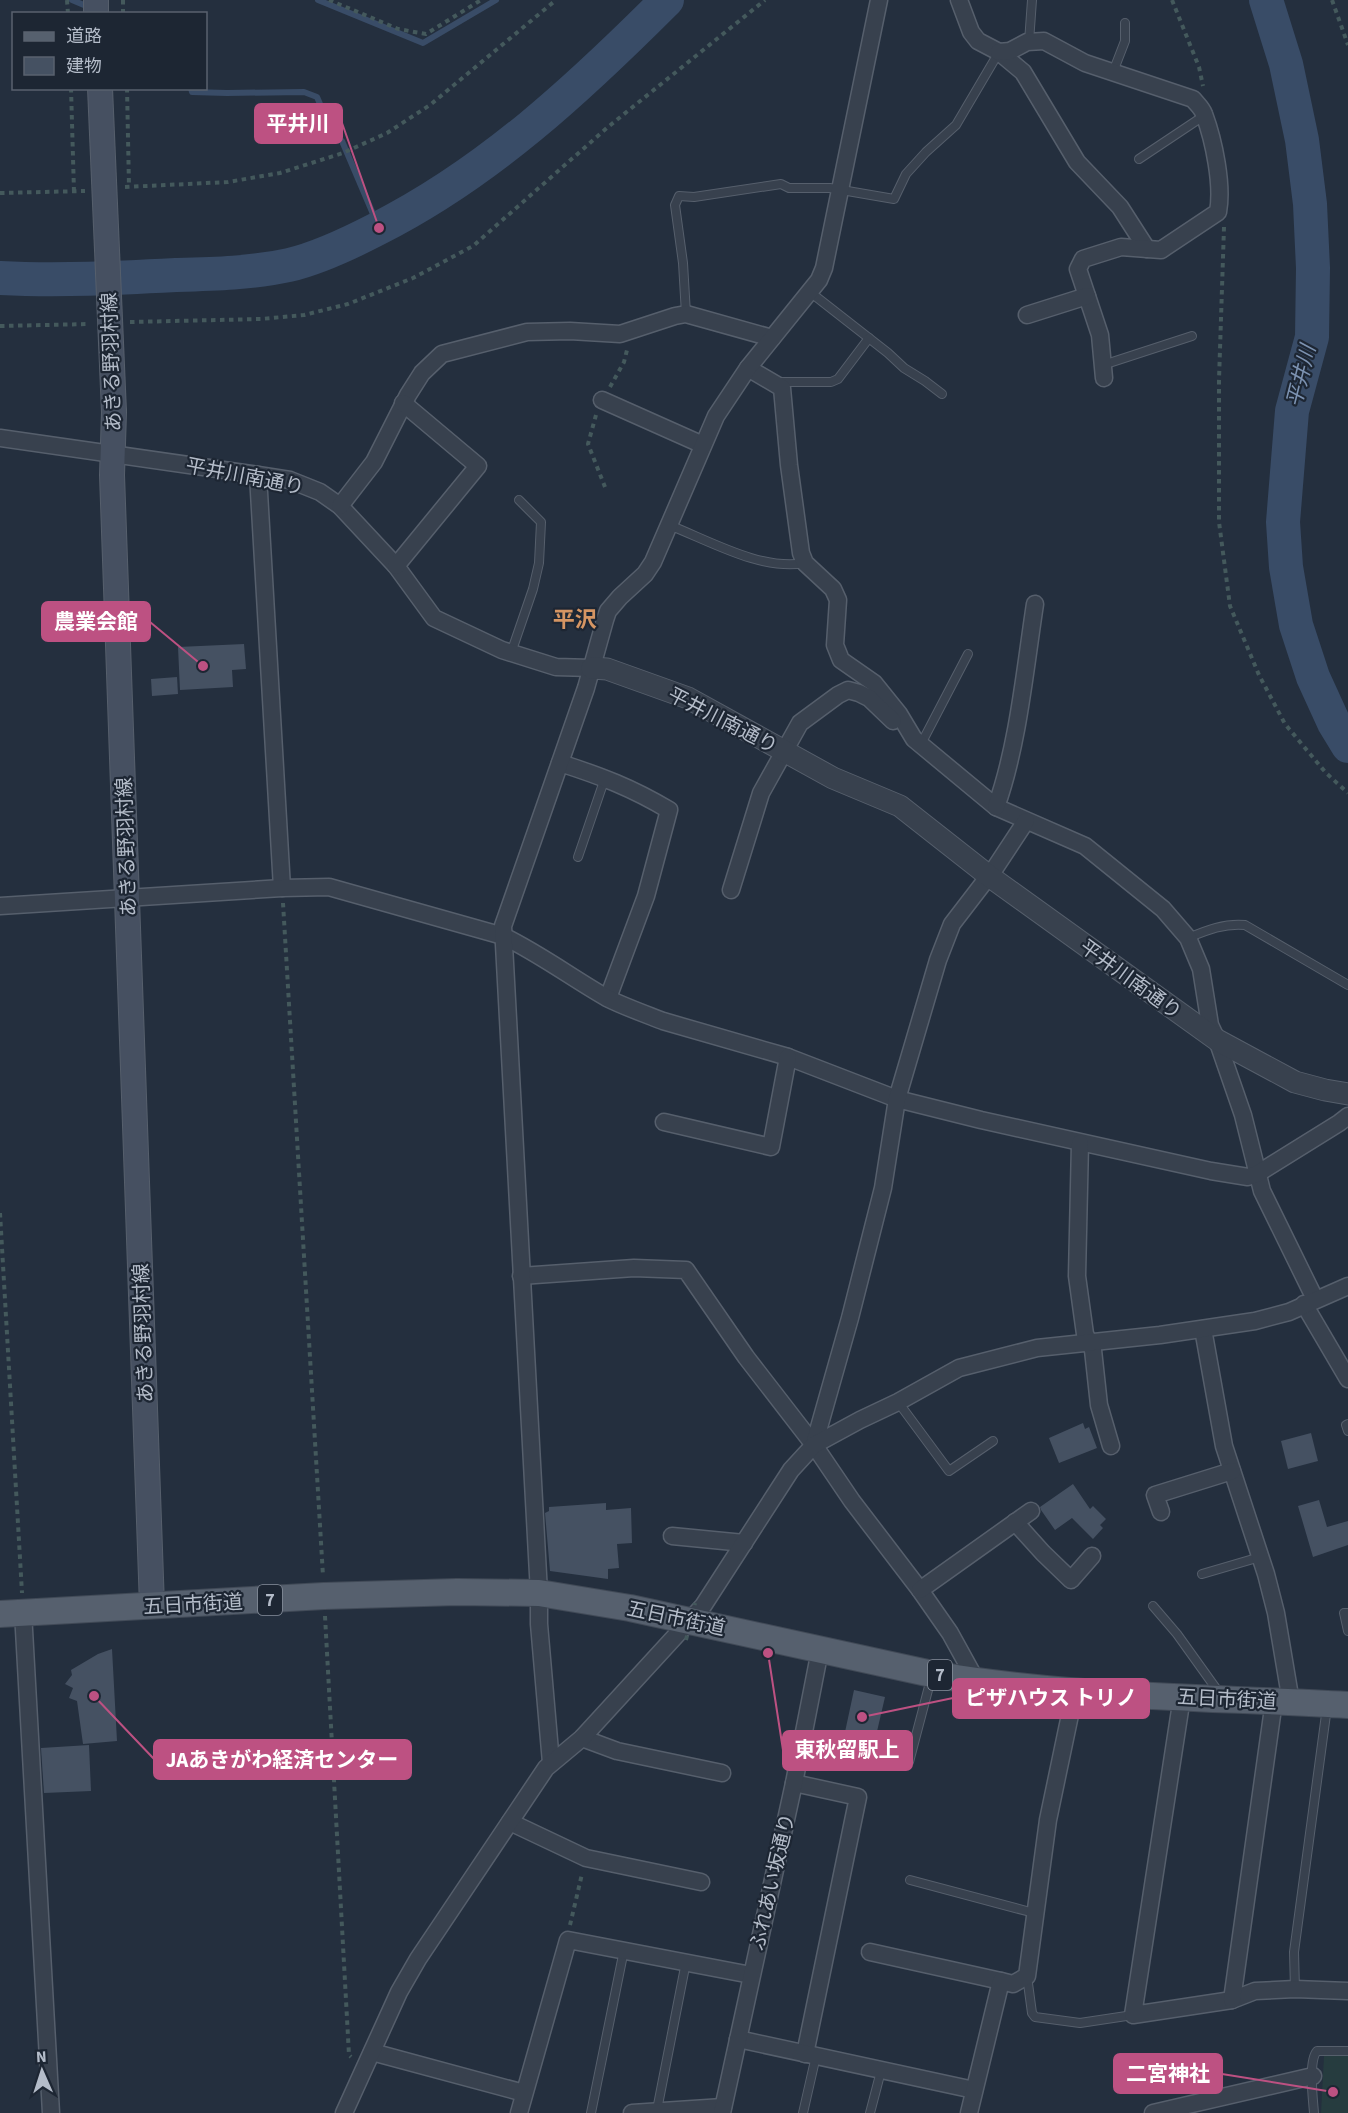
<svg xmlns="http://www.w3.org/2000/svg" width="1348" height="2113" viewBox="0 0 1348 2113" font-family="'Source Sans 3','Noto Sans JP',sans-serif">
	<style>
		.green { fill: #263c3f }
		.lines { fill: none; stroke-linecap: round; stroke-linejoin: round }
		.stream { stroke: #394c67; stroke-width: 6 }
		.river { stroke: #394c67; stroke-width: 34 }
		.building { fill: #455162 }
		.service-casing { stroke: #565f6c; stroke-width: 10 }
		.minor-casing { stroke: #565f6c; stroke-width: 19 }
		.tertiary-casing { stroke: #565f6c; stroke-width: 23 }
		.secondary-casing { stroke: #565f6c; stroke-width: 26 }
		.primary-casing { stroke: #414a57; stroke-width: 28 }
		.path { stroke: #44595c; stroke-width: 4; stroke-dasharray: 4.5 4.5; stroke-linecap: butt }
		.service { stroke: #38414e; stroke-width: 8 }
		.minor { stroke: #38414e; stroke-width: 16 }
		.tertiary { stroke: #38414e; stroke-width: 21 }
		.secondary { stroke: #465061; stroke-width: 24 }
		.primary { stroke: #56606e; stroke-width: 26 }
		.secondary-bridge-casing { stroke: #565f6c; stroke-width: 26; stroke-linecap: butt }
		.path-bridge { stroke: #44595c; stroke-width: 4; stroke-dasharray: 4.5 4.5; stroke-linecap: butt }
		.secondary-bridge { stroke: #465061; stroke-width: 24 }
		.labels { text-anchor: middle; stroke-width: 4.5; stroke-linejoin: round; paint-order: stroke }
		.shield { fill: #1d2633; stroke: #878f9c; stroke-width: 1.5 }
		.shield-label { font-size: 18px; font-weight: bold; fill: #b4bcc9 }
		.street-label { font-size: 20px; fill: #b4bcc9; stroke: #1d2633 }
		.water-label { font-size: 21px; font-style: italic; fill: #7c92b1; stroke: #1d2633 }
		.quarter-label { font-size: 22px; font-weight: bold; fill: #d59563; stroke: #1d2633 }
		.leader { fill: none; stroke: #bd5182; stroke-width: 2 }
		.callout-dot { fill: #bd5182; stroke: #1d2633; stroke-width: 2 }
		.callout { fill: #bd5182; stroke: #bd5182; stroke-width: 2 }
		.callout-label { font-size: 21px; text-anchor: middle; font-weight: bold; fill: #fff }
	</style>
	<rect width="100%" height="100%" fill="#242f3e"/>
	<polygon class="green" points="1324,2056 1348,2056 1348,2113 1321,2113"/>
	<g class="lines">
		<g class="stream">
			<polyline points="72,0 91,8"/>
			<polyline points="318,0 423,43 496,0"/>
			<polyline points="191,88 192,92 227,93 304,92 317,97 323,111 328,130 342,141 379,228"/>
		</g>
		<g class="river">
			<polyline points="1266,0 1286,64 1302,140 1310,204 1313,268 1312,337 1292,411 1283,522 1286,567 1296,625 1313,677 1334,723 1348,746"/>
			<path d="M0,278c59,3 118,0 176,-3 38,-1 77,-2 113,-10 30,-7 61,-22 88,-36 111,-56 202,-141 290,-229"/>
		</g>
	</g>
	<g class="building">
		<polygon points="244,644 246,669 232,670 233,687 180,690 178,647"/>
		<polygon points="177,677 178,694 152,696 151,679"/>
		<polygon points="1083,1423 1085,1429 1089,1427 1097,1448 1059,1463 1049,1438"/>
		<polygon points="1311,1433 1318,1461 1288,1469 1281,1441"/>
		<polygon points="1073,1484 1090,1509 1093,1506 1106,1519 1100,1525 1103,1528 1093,1539 1072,1518 1055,1530 1041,1510 1040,1507"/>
		<polygon points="1319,1500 1327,1527 1348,1521 1348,1545 1313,1557 1298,1506"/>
		<polygon points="606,1503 606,1510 631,1508 632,1543 617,1544 619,1568 608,1569 608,1579 550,1571 545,1513 549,1511 549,1507"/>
		<polygon points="112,1649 117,1741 83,1744 77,1701 69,1698 73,1688 65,1684 72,1675 71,1670 98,1654"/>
		<polygon points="854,1690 885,1697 872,1753 842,1746"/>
		<polygon points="89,1745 91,1791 44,1793 41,1748"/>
	</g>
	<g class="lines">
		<g class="service-casing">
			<g id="service">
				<polyline points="1029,42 1032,0"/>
				<polyline points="1113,72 1125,41 1125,23"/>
				<polyline points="1139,159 1205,115"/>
				<polyline points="810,292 888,353 904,368 925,381 942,394"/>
				<polyline points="686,314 683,263 675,205 679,196 694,197 781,184 789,188 830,188 894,199 906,174 926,152 956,125 999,52"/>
				<polyline points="1103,365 1192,336"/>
				<polyline points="779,382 831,382 838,379 869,338"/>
				<path d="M669,525c41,16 92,46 136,38"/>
				<polyline points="511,653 533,589 539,563 541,522 519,500"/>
				<polyline points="921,744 968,654"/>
				<polyline points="578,857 605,778"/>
				<path d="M1188,938c19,-8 37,-15 57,-13l103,60"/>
				<polyline points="898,1402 949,1471 993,1441"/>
				<polyline points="1348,1424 1346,1425 1348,1431"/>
				<polyline points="1202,1574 1260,1557"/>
				<polyline points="1153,1606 1177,1634 1220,1694"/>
				<polyline points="1348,1613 1344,1613 1348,1631"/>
				<polyline points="909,1762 932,1675"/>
				<polyline points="910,1880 1034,1913"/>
				<polyline points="1027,1976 1032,2013 1035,2017 1080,2023 1133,2015"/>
				<polyline points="1295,1989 1294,1952 1327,1707"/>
				<polyline points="657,2110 686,1962"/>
				<polyline points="591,2113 624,1950"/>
				<polyline points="803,2113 816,2056"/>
				<polyline points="870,2113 881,2071"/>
				<path d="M1314,2113c-1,-14 -6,-52 3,-62h31"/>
			</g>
		</g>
		<g class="minor-casing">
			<g id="minor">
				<polyline points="959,0 971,32 978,41 999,52 1023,72 1077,162 1120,207 1147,249"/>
				<path d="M999,52l11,-1 17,-9 17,-1 41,22 108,36c4,5 9,9 11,15 10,27 19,71 14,98l-57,38 -40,-3 -38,12 -5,10 22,66 4,43"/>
				<polyline points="1027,315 1087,296"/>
				<polyline points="748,368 782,388 789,465 801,553 805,563 833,589 838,600 835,645 841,660 874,683 899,714 914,739 996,807 1085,846 1163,909 1188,938 1201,969 1210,1025 1217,1040 1243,1115 1262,1191 1315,1299"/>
				<polyline points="602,400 703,445"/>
				<polyline points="0,438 258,475 290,480 320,492 340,506 396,566 434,618 502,650 556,667 592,668"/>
				<polyline points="258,475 282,888"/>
				<polyline points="340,506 374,462 408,395 422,373 442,354 527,332 570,331 620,334 675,316 686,314 772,338"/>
				<polyline points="396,566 478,466 403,403"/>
				<path d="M560,763c41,13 72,25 109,47l-23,86 -38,102"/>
				<path d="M996,807c22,-61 29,-138 39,-203"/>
				<polyline points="731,890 761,793 800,723 838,695 848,690 859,693 869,698 893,721"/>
				<path d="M0,906l282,-18 47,-1 174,49c37,18 69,42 104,62 18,9 38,16 56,23l125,36 109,42 84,21 230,51 37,6 9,-3 82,-51 9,-7"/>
				<polyline points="664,1122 771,1147 788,1057"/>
				<polyline points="1080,1143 1077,1276 1085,1334 1093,1350 1099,1405 1111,1446"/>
				<polyline points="521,1276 634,1268 686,1270 746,1357 814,1445 852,1501 920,1590 950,1633 977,1682"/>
				<polyline points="1304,1304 1348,1379"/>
				<polyline points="1203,1329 1224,1446 1266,1574 1276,1613 1291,1702"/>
				<polyline points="814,1445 850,1318 883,1188 897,1099 938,960 952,924 995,868 1026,821"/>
				<polyline points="1161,1512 1155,1495 1232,1471"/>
				<polyline points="1015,1522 1043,1553 1071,1580 1092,1556"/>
				<polyline points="672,1536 744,1543"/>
				<polyline points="920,1590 1031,1511"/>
				<polyline points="23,1612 51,2113"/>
				<polyline points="1182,1697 1133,2015 1232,2000 1255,1991 1295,1989 1348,1991"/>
				<polyline points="582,1738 617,1751 722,1773"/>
				<polyline points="551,1763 539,1624 539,1593 503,926 586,688 605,620 608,611 620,597 645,574 653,562 716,416 748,368 819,280 824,268 879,0"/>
				<polyline points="794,1783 858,1797 805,2054"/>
				<polyline points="510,1822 586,1858 701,1882"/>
				<polyline points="870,1952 1001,1981"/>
				<polyline points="1232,2000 1274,1701"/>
				<polyline points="738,2039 974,2090"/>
				<polyline points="372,2052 524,2093"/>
				<polyline points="344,2113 399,1992 418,1959 546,1768 582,1738 703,1606 791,1470 814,1445 860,1420 898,1402 959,1368 1037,1348 1160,1335 1255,1321 1289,1312 1348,1286"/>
				<polyline points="519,2113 568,1940 751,1975"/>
				<polyline points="632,2113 723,2107"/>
				<polyline points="722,2113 794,1783 820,1650"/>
				<polyline points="969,2113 1001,1981 1013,1984 1027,1976 1048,1820 1075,1691"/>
				<polyline points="1153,2113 1313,2076"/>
			</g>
		</g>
		<g class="tertiary-casing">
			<polyline id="tertiary" points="592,668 607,669 688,698 833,778 900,806 989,876 1217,1040 1295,1082 1325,1090 1348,1094"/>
		</g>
		<g class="secondary-casing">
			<g id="secondary">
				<polyline points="96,0 96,14"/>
				<polyline points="114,412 112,475 152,1606"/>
			</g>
		</g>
		<g class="primary-casing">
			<path id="primary" d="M0,1614l324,-18 133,-4 82,1 91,15 302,66c137,24 278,23 416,31"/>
		</g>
		<g class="path">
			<polyline points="67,0 68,14"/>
			<polyline points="123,0 123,14"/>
			<polyline points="329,0 398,29 426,34 481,0"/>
			<polyline points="1172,0 1199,67 1203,86"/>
			<polyline points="1332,0 1348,45"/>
			<polyline points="71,88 74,192"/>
			<polyline points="127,88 129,187"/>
			<polyline points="125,187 228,182 280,173 343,153 387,133 430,105 556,0"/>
			<polyline points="0,193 85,191"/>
			<polyline points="1224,227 1219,380 1219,522 1230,606 1259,675 1285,724 1326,773 1348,793"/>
			<polyline points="130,322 261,319 304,315 348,304 413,278 473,246 608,127 765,0"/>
			<polyline points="0,326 89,324"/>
			<polyline points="610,387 624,362 627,350"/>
			<polyline points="596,415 588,444 605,487"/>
			<polyline points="283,903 323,1576"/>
			<polyline points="0,1213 22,1593"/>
			<polyline points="325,1616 349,2055 351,2057"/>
			<polyline points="570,1925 582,1874"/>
		</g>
		<use href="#service" class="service"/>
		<use href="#minor" class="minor"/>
		<use href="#tertiary" class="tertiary"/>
		<use href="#secondary" class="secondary"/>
		<use href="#primary" class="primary"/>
		<g class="secondary-bridge-casing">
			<polyline id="secondary-bridge" points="100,88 114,412"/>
		</g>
		<polyline class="path-bridge" points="686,1640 695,1603"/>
		<use href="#secondary-bridge" class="secondary-bridge"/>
	</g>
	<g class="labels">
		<g class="shield">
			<rect x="258" y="1585" width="24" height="30" rx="4.5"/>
			<rect x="928" y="1660" width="24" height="30" rx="4.5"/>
		</g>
		<g class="shield-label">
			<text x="270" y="1606">7</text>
			<text x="940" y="1681">7</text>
		</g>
		<g class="street-label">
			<text transform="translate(111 362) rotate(-92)" y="7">あきる野羽村線</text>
			<text transform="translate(245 476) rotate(11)" y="7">平井川南通り</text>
			<text transform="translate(723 720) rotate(27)" y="7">平井川南通り</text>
			<text transform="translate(126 847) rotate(-92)" y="7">あきる野羽村線</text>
			<text transform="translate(1131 979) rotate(36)" y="7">平井川南通り</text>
			<text transform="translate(143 1333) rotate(-92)" y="7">あきる野羽村線</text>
			<text transform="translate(193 1604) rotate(-3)" y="7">五日市街道</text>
			<text transform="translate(676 1618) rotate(12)" y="7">五日市街道</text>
			<text transform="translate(1227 1699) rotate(3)" y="7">五日市街道</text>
			<text transform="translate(772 1882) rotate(-77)" y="7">ふれあい坂通り</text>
		</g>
		<g class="water-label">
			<text transform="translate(1301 376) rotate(-76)" y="7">平井川</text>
		</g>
		<g class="quarter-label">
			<text x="575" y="627">平沢</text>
		</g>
	</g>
	<path class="leader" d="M379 228L342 123M203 666L150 622M862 1717L953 1698M768 1653L783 1750M94 1696L154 1759M1333 2092L1222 2074"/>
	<g class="callout-dot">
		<circle cx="379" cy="228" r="6"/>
		<circle cx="203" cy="666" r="6"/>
		<circle cx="862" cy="1717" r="6"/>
		<circle cx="768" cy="1653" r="6"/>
		<circle cx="94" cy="1696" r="6"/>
		<circle cx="1333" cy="2092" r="6"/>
	</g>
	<g class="callout">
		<rect x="255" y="104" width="87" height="39" rx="6"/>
		<rect x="42" y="602" width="108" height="39" rx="6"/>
		<rect x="953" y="1679" width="196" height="39" rx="6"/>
		<rect x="783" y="1731" width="129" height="39" rx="6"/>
		<rect x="154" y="1740" width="257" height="39" rx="6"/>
		<rect x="1114" y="2054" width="108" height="39" rx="6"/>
	</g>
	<g class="callout-label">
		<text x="298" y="131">平井川</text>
		<text x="96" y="629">農業会館</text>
		<text x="1051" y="1705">ピザハウス トリノ</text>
		<text x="847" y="1757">東秋留駅上</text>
		<text x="282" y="1767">JAあきがわ経済センター</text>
		<text x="1168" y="2081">二宮神社</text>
	</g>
	<rect x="12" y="12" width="195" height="78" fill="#1d2633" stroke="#59626f" stroke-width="1.5"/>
	<rect x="24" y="32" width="30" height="9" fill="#56606e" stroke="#59626f" stroke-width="1.5"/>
	<text x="66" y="42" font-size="18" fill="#b4bcc9">道路</text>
	<rect x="24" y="57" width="30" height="18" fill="#455162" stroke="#59626f" stroke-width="1.5"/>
	<text x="66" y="72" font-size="18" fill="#b4bcc9">建物</text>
	<g transform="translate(42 2071) rotate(357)" stroke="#1d2633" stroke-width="4.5" paint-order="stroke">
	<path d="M0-4.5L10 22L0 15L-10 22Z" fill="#b4bcc9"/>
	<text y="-9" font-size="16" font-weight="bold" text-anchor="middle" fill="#b4bcc9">N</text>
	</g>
</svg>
